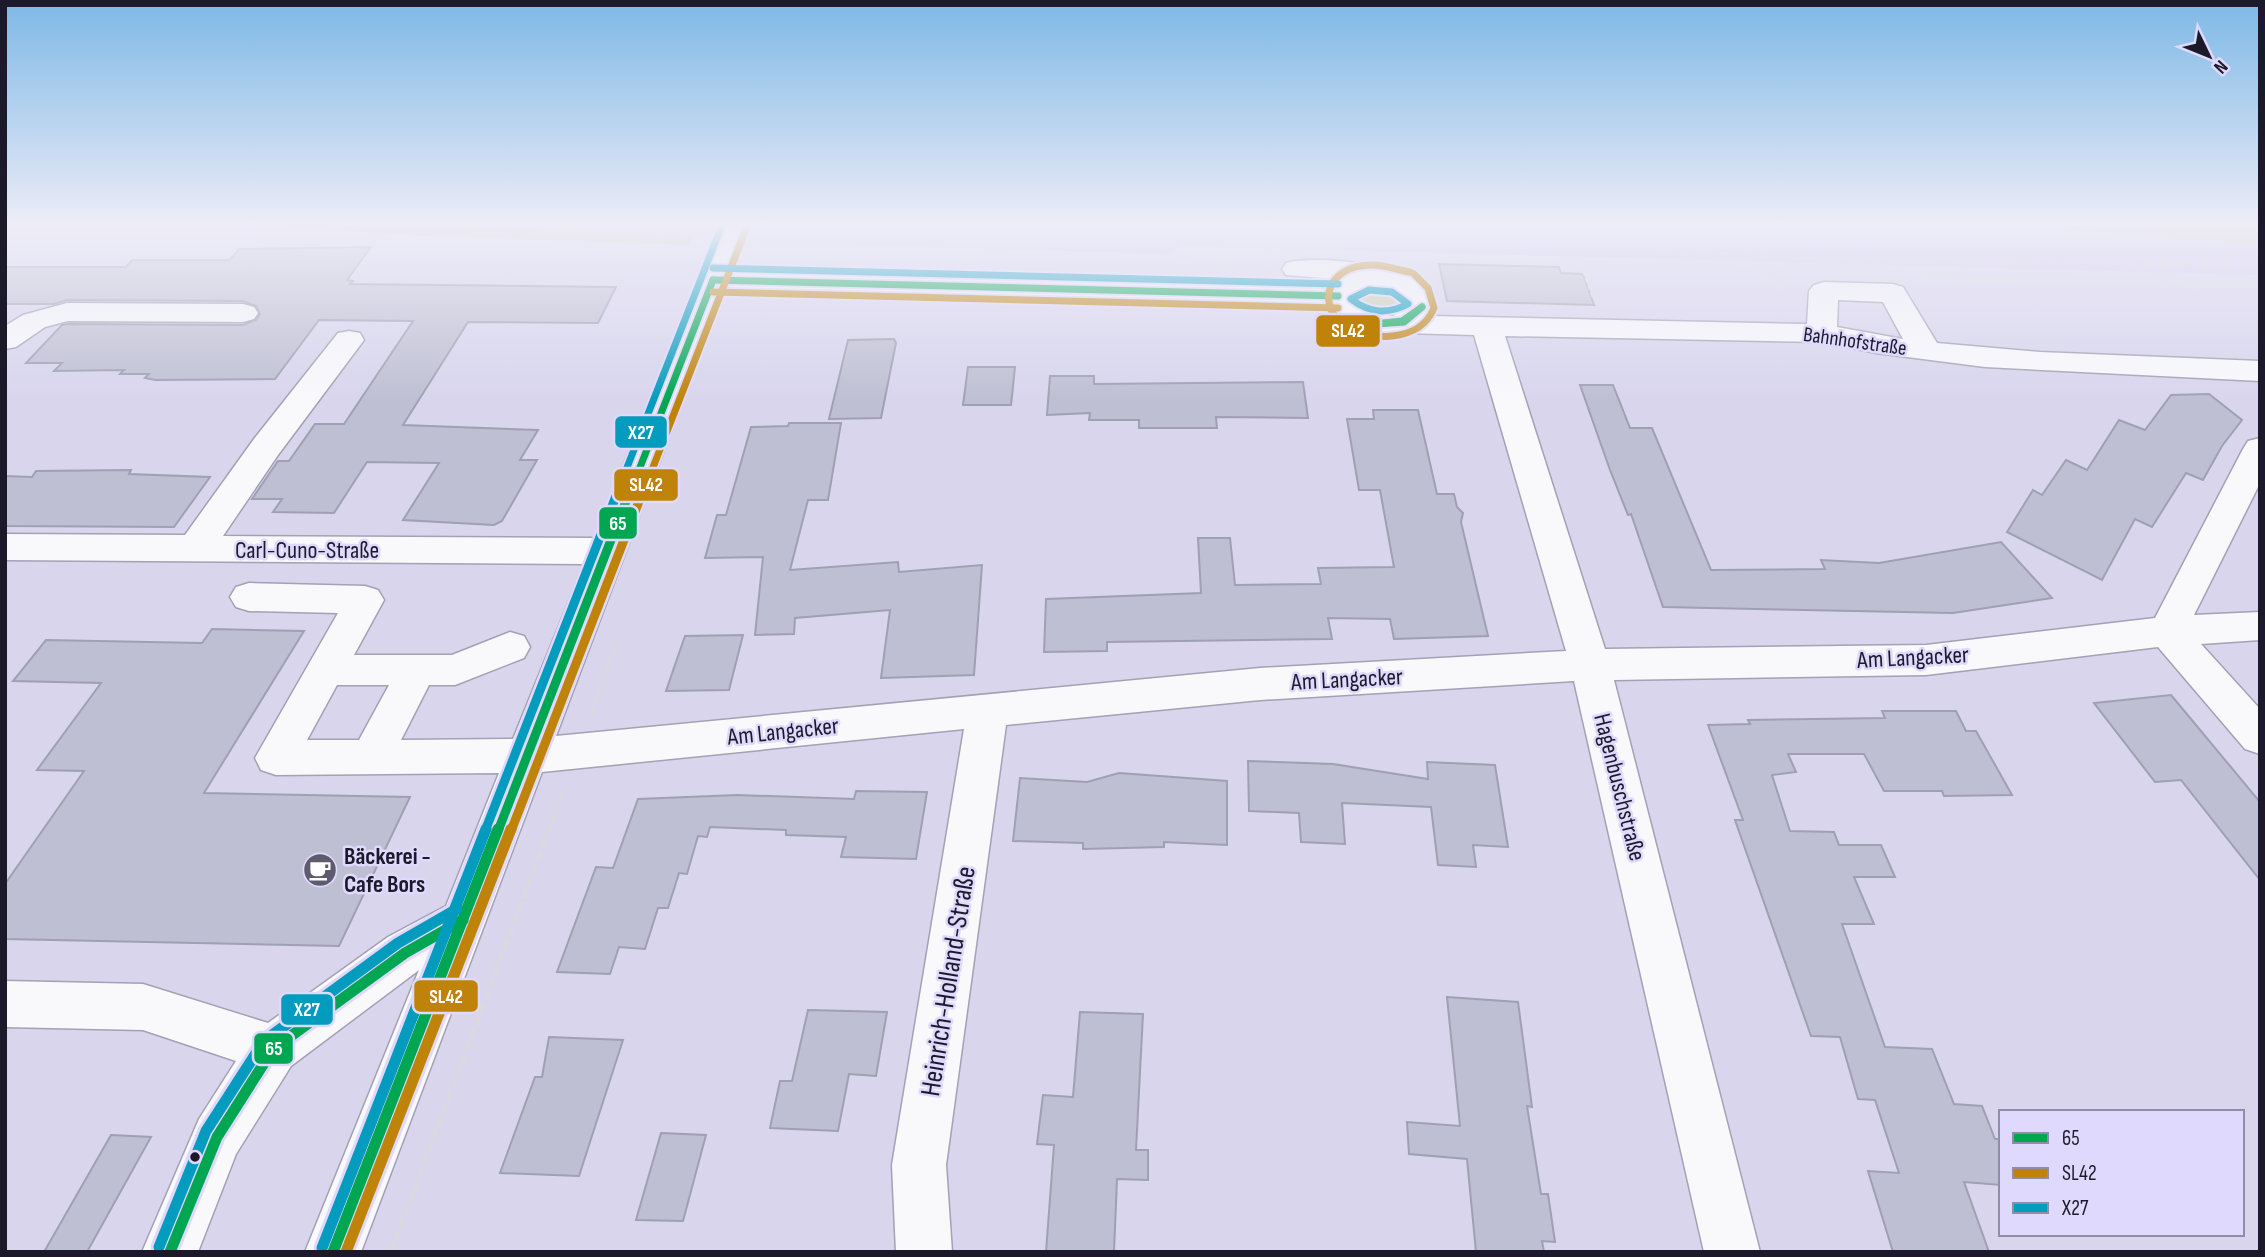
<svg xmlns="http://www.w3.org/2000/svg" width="2265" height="1257" viewBox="0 0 2265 1257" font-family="'Sofia Sans Condensed',sans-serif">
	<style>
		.built { fill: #cfc9f0 }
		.green { fill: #cccdaf }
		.building { fill: #bebfd2; stroke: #9fa0b2; stroke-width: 2 }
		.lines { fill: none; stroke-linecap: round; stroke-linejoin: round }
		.minor-casing { stroke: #a3a1b3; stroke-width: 3 }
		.path-far2 { stroke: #dad9e0; stroke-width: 3.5; stroke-dasharray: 5 2.5; stroke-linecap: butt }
		.path-far1 { stroke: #dad9e0; stroke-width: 4.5; stroke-dasharray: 7 3.5; stroke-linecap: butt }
		.path { stroke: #dad9e0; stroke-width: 5; stroke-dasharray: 9 4.5; stroke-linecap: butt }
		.minor { fill: #f9f9fc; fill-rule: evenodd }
		.rail { stroke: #d0cfd7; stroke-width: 4.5; stroke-dasharray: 10 10; stroke-linecap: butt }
		.bus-1-far2-casing { stroke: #ded9fd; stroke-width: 11 }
		.bus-1-far1-casing { stroke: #ded9fd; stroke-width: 14 }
		.bus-1-casing { stroke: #ded9fd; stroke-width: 17 }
		.bus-2-far2-casing { stroke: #ded9fd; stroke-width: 11 }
		.bus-2-far1-casing { stroke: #ded9fd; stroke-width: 14 }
		.bus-2-casing { stroke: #ded9fd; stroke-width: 17 }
		.bus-3-far2-casing { stroke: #ded9fd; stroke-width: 11 }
		.bus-3-far1-casing { stroke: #ded9fd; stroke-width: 14 }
		.bus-3-casing { stroke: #ded9fd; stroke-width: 17 }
		.bus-1-far2 { stroke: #00a651; stroke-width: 7 }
		.bus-1-far1 { stroke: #00a651; stroke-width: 9 }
		.bus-1 { stroke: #00a651; stroke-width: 11 }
		.bus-2-far2 { stroke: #c0830a; stroke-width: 7 }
		.bus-2-far1 { stroke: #c0830a; stroke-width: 9 }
		.bus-2 { stroke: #c0830a; stroke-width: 11 }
		.bus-3-far2 { stroke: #039bbe; stroke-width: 7 }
		.bus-3-far1 { stroke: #039bbe; stroke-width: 9 }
		.bus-3 { stroke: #039bbe; stroke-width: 11 }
		.bus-dot { fill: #1c1a2a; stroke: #ded9fd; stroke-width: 2.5 }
		.labels { text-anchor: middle; stroke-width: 5; stroke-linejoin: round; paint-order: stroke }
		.far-street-label { font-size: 21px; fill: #1c1a2a; stroke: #ded9fd }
		.street-label { font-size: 24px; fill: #1c1a2a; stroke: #ded9fd }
		.poi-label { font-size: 24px; font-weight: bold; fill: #1c1a2a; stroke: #ded9fd; text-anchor: start }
		.near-street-label { font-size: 28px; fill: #1c1a2a; stroke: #ded9fd }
		.line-badge { stroke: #ded9fd; stroke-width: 2.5 }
		.badge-label { font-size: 19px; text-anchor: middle; font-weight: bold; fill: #fff }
	</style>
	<rect width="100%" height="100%" fill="#d8d5ed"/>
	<polygon class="built" points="429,225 1873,225 2059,229 2260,245 2260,275 1182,246 1166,254 764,242 694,235"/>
	<g class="green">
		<polygon points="281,225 429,225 694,235 689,245 401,235"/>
		<polygon points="1873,225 2240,225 2260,227 2260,245 2059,229"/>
		<path d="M1384,286l18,11v9c-14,11 -33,9 -46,-4l1,-9 10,-6z"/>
	</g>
	<g class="building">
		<polygon points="371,247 347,280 353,281 350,284 616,287 598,323 468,322 403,425 538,430 520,460 537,460 502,521 494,525 403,520 439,463 367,462 334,513 273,512 282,499 252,499 278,461 289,461 315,424 344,424 413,321 319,320 275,379 155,380 145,378 149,374 120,374 124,370 54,371 62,363 26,363 62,325 68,324 243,325 256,320 260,314 256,306 243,301 67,300 54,304 5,304 5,267 126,267 132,260 230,260 239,249"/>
		<polygon points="1439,264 1559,267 1561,273 1583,274 1594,305 1447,301"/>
		<polygon points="894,339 896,343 881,418 829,419 848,340"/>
		<polygon points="968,367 1015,367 1011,405 963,405"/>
		<polygon points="1050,376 1094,376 1094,384 1303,382 1308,418 1216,417 1217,428 1139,428 1139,420 1089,420 1090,413 1047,415"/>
		<polygon points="1580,385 1613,385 1630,428 1652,428 1711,570 1825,569 1821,560 1879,563 2001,542 2052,598 1953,613 1663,607 1631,514 1628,515 1610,470"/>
		<polygon points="2209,394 2242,420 2222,446 2203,480 2186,473 2152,527 2135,519 2102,580 2007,532 2033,490 2042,495 2066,460 2087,470 2119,420 2145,430 2171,395"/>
		<polygon points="1373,410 1418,410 1437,494 1454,494 1457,507 1463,513 1461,522 1488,636 1394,639 1390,619 1328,618 1332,639 1107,642 1107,651 1044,652 1046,599 1201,593 1198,538 1230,538 1235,585 1321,584 1318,568 1394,567 1380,490 1359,490 1347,419 1374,419"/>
		<polygon points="789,423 841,423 828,500 808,500 790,570 898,562 899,572 982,565 974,675 881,678 890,610 795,618 794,634 755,635 763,557 705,558 717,515 726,515 751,427 788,426"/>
		<polygon points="131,470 129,474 210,477 174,527 5,526 5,476 32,477 36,471"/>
		<polygon points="212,629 304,631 204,793 410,797 339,946 5,939 5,884 84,771 37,770 101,683 13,681 46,640 202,643"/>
		<polygon points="743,635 729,690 666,691 685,636"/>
		<polygon points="2171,695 2260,802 2260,880 2181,780 2155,782 2094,703"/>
		<polygon points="1882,711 1956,711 1966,731 1976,731 2012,795 1944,796 1942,791 1884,791 1864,754 1788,754 1796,772 1772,775 1790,831 1834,832 1839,845 1881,845 1895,877 1854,877 1874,924 1842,924 1885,1047 1932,1049 1954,1104 1982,1106 1995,1139 2001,1139 2001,1185 1964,1182 1989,1252 1893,1252 1868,1171 1899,1173 1875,1100 1858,1099 1840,1037 1811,1036 1735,820 1743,820 1708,725 1750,724 1748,720 1885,718"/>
		<polygon points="1248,761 1333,764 1428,779 1427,762 1495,765 1508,847 1473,845 1476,867 1438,865 1431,807 1342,803 1345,844 1301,842 1299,813 1249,811"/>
		<polygon points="1119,773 1227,781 1227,845 1164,842 1164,847 1083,849 1083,843 1013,841 1020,778 1087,782"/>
		<polygon points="856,791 927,792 916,859 841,857 846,837 786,835 786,830 710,827 707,837 698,836 687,874 679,873 668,908 658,908 645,949 619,947 610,974 557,972 596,867 613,868 638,799 737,795 854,799"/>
		<polygon points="1447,997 1518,1002 1532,1107 1527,1106 1541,1194 1548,1194 1555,1242 1542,1241 1544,1252 1476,1252 1467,1159 1409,1154 1407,1122 1460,1126"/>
		<polygon points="808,1010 887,1012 876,1076 849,1074 838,1131 770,1128 780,1081 792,1081"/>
		<polygon points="1080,1012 1143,1014 1136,1150 1148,1150 1148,1180 1117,1179 1114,1252 1046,1252 1054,1145 1037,1144 1043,1095 1073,1097"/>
		<polygon points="549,1037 623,1040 579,1176 500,1173 535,1077 542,1077"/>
		<polygon points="661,1133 706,1135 683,1221 636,1220"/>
		<polygon points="111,1135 151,1137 87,1252 44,1252"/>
	</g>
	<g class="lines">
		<g class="minor-casing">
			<g id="minor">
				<path d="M721,225h28l-18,47 598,15 6,-8 -49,-4 -4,-6 4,-6c32,-8 110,1 137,21 7,5 10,15 14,23l-7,9 377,8 2,-33 5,-6 10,-3 69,2 10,3 34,56 103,9 220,9v20l-275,-14 -109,-14 -54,-11 -317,-6 100,313 321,-4 229,-27 88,-169 5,-8 12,-3v45l-66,132 66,-3v28l-59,4 59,65v45l-15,-5 -87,-102 -232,28 -312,5 146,572h-56l-130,-571 -314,19 -254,25 -60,440 6,87h-56l-4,-87 72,-436 -422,43 -181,480h-56l114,-282 -128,96 -55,88 -38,98h-56l57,-133 37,-58 -93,-31 -138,-3v-46l138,3 125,39 120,-86 58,-31 53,-133 -223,2 -15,-5 -6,-12 83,-145 -89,-2 -13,-4 -6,-10 6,-10 13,-4 116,3 13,4 6,10 -30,55h98l58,-23 14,4 6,11 -6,11 -69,27h-26l-28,55 112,-1 71,-175 -579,-4v-26l180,1 69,-96 84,-106 11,-2 11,2 4,7 -86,115 -55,81 371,2zM1365,287c18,-2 34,1 42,19l-14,10h-16l-23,-14 1,-10zM725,289l599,15 13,15 32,13 105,3 92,316 -306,17 -704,68zM1838,300l45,2 20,37 -66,-12zM337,685h52l-30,55h-52z"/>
				<polygon points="67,303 243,304 254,307 258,313 254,319 243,322 68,321 45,327 16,347 5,349 5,326 23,315"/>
			</g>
		</g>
		<g class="path-far2">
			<polyline points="1579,257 1594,299"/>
			<polyline points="1165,260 1235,259"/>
			<polyline points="1741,262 1779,287 1791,281"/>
			<polyline points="1921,278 2260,286"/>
			<polyline points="2191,285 2198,292"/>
			<polyline points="1779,287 1786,302"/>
		</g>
		<g class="path-far1">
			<polyline points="592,713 617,642"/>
			<polyline points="549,831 564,790"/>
		</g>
		<polyline class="path" points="391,1252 549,829"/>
		<use href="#minor" class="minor"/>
		<polyline class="rail" points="1660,253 2260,268"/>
		<g class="bus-1-far2-casing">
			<g id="bus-1-far2">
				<polyline points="713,280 1338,296"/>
				<polyline points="1375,324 1404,322 1422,307"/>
				<polyline points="1375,324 1402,321 1422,307"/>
				<polyline points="630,493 713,280"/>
			</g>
		</g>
		<g class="bus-1-far1-casing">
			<polyline id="bus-1-far1" points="498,831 630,491"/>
		</g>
		<g class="bus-1-casing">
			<g id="bus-1">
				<polyline points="170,1252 217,1137 273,1049 405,953 463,920"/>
				<polyline points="333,1252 498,829"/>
			</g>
		</g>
		<g class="bus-2-far2-casing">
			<g id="bus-2-far2">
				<path d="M1410,272c-12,-2 -25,-7 -37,-7 -67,0 -56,79 19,71 19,-2 34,-9 42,-28l-6,-20 -14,-14"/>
				<polyline points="713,292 1338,308"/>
				<polyline points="643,493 746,229"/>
			</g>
		</g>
		<g class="bus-2-far1-casing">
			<polyline id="bus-2-far1" points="511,831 643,491"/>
		</g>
		<g class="bus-2-casing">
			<polyline id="bus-2" points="346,1252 511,829"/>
		</g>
		<g class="bus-3-far2-casing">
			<g id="bus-3-far2">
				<polyline points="713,268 1338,284"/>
				<path d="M1369,290l23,2 16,12c-21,11 -39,9 -57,-5z"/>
				<polyline points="617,493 722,225"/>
			</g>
		</g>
		<g class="bus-3-far1-casing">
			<polyline id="bus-3-far1" points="485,831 618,491"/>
		</g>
		<g class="bus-3-casing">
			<g id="bus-3">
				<polyline points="159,1247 206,1131 264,1041 398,943 457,909"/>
				<polyline points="322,1248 486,829"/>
			</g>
		</g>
		<use href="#bus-1-far2" class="bus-1-far2"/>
		<use href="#bus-1-far1" class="bus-1-far1"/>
		<use href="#bus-1" class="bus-1"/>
		<use href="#bus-2-far2" class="bus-2-far2"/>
		<use href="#bus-2-far1" class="bus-2-far1"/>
		<use href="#bus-2" class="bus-2"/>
		<use href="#bus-3-far2" class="bus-3-far2"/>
		<use href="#bus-3-far1" class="bus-3-far1"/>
		<use href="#bus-3" class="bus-3"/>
	</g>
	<linearGradient id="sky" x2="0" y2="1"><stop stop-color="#7db8e6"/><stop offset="0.56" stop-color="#edecf7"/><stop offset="1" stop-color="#edecf7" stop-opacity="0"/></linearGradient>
	<rect width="2265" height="401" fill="url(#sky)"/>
	<defs>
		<g id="cafe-disc" transform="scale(1.75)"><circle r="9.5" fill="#5e5b6e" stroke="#ded9fd"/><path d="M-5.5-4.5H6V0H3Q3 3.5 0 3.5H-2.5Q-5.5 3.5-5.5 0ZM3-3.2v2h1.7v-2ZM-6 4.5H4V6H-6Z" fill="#fff"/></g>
	</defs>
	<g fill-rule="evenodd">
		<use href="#cafe-disc" x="320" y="870"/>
	</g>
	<circle class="bus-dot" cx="195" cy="1157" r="6"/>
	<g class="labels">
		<g class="far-street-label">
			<text transform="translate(1855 341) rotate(8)" y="7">Bahnhofstraße</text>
		</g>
		<g class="street-label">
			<text x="307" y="558">Carl-Cuno-Straße</text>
			<text transform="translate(1913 657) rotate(-3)" y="8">Am Langacker</text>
			<text transform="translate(1347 679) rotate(-3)" y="8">Am Langacker</text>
			<text transform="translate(783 731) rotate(-6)" y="8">Am Langacker</text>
			<text transform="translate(1620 787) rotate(76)" y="8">Hagenbuschstraße</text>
		</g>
		<g class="poi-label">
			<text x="344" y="864">Bäckerei -<tspan x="344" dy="28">Cafe Bors</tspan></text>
		</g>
		<g class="near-street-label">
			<text transform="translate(947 981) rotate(-81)" y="10">Heinrich-Holland-Straße</text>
		</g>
	</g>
	<g class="line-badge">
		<rect x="1315" y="314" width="66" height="34" rx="7" fill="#c0830a"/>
		<rect x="614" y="415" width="54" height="34" rx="7" fill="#039bbe"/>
		<rect x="613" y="468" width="66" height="34" rx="7" fill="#c0830a"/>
		<rect x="598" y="506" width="40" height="34" rx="7" fill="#00a651"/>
		<rect x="413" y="979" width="66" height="34" rx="7" fill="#c0830a"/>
		<rect x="280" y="993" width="54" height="33" rx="7" fill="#039bbe"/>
		<rect x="253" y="1032" width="41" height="33" rx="7" fill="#00a651"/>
	</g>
	<g class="badge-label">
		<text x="1348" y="337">SL42</text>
		<text x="641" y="439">X27</text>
		<text x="646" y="491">SL42</text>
		<text x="618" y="530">65</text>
		<text x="446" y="1003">SL42</text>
		<text x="307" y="1016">X27</text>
		<text x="274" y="1055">65</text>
	</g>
	<rect width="2265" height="1257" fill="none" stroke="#1c1a2a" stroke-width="14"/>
	<rect x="1999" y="1110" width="245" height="126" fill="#ded9fd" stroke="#908da9" stroke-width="2"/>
	<rect x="2013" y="1133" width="35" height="10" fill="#00a651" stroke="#908da9" stroke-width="2"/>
	<text x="2062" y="1145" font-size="21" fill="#1c1a2a">65</text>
	<rect x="2013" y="1168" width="35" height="10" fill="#c0830a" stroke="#908da9" stroke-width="2"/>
	<text x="2062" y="1180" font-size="21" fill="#1c1a2a">SL42</text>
	<rect x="2013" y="1203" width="35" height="10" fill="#039bbe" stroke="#908da9" stroke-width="2"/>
	<text x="2062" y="1215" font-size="21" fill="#1c1a2a">X27</text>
	<g transform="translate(2209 56) rotate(133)" stroke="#ded9fd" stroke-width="5" paint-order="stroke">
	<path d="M0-5L12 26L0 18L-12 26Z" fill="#1c1a2a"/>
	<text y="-10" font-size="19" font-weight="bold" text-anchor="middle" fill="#1c1a2a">N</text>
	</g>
</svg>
